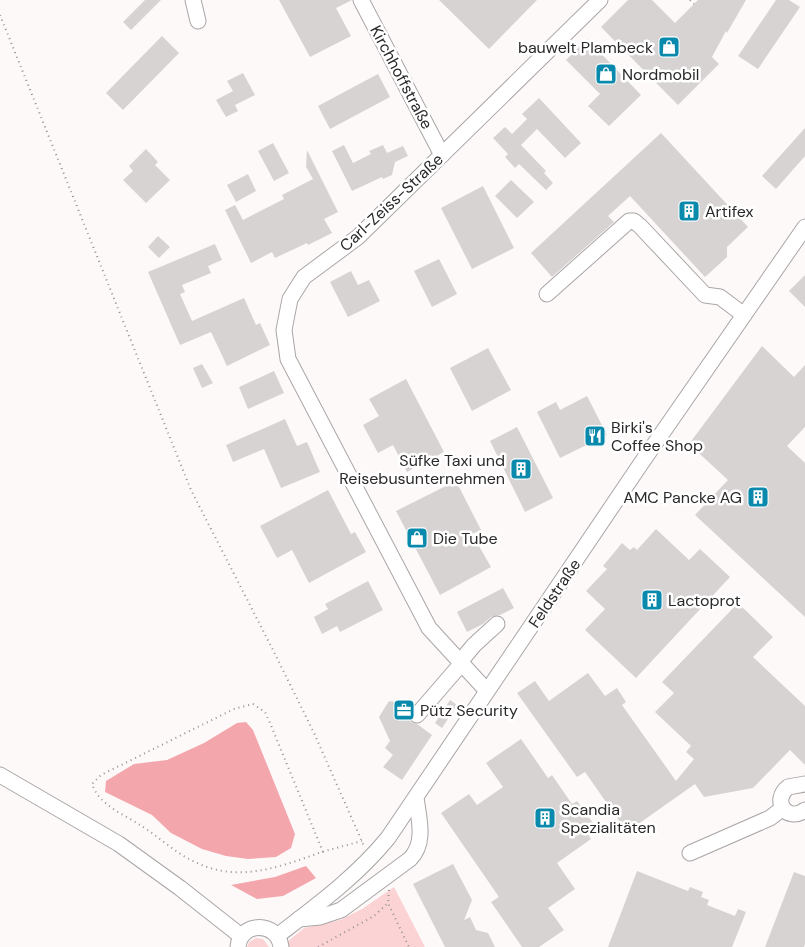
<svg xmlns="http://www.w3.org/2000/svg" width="805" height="947" viewBox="0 0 805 947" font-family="'DM Sans',sans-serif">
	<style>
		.green { fill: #fcd3d5 }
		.water { fill: #f4a6ad }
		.building { fill: #d8d3d3 }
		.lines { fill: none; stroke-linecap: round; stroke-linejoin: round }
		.minor-casing { stroke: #aaa5a6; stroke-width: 17 }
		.path { stroke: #949191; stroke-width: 2; stroke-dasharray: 1 4; stroke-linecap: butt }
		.minor { stroke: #fff; stroke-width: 15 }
		.labels { text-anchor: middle; stroke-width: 5; stroke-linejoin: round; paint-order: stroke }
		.poi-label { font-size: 16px; fill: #2a2828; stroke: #fff; text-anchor: start }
		.street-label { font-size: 16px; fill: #2a2828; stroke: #fff }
	</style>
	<rect width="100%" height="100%" fill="#fef9f9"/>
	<g class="green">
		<polygon points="394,887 425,947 287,947 287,942 304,928 340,920 362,909"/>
		<polygon points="256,938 263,939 269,947 247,947 249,942"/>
	</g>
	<g class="water">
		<polygon points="246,722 253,730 295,834 291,848 276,857 248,859 226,856 202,849 171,833 152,815 105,792 106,781 134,764 167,760 204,743 237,723"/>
		<polygon points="306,866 316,878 283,896 257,899 231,885 275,877"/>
	</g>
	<g class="building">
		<polygon points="145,0 161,0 131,30 123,22"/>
		<polygon points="279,0 352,0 336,8 351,36 310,57"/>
		<polygon points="439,0 537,0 489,49"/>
		<polygon points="628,0 652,0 675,23 698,0 746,0 727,33 726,31 712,57 719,64 678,105 601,27"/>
		<polygon points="776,0 789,0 800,7 758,69 738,56"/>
		<polygon points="162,36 179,53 123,110 106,93"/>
		<polygon points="587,39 641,95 609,126 588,106 600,94 566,60"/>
		<polygon points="243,73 255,95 235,105 238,111 226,117 216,100 233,91 227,81"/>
		<polygon points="378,74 390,97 330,129 318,106"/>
		<polygon points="539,98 581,143 565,158 537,129 521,145 546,171 544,173 553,183 546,190 519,164 515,168 505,157 508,154 493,138 505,127 512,134 527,119 522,114"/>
		<polygon points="805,128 805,156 776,189 762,176"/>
		<polygon points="661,133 748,227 727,247 727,257 705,277 630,196 608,216 614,222 552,277 531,253"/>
		<polygon points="273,143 289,173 274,181 258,151"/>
		<polygon points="344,145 353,163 371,154 369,151 383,145 387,153 403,146 408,156 395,162 392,175 383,179 382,177 352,191 332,151"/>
		<polygon points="146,149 158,162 155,165 170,180 146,203 123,180 133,171 129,166"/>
		<polygon points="307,150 338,212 324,219 332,233 308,245 307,243 275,258 272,252 251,263 225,210 235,205 243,220 284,199 282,195 313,179 306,167"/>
		<polygon points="248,174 256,191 236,202 227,185"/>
		<polygon points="511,180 534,202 517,218 495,196"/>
		<polygon points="483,186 514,248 472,269 441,208"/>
		<polygon points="158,236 170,247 159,258 148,247"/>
		<polygon points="215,244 222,260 208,266 211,273 182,285 185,292 180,294 192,321 244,298 256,325 260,323 270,345 227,366 211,332 180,345 148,272"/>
		<polygon points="439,259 457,294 432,307 414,271"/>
		<polygon points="351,271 358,285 369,280 380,301 348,317 330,282"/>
		<polygon points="805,275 805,307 789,291"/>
		<polygon points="762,346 794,377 805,365 805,427 787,446 805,463 805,617 695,515 728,480 689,444"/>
		<polygon points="488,348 511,390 472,411 450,368"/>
		<polygon points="202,364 213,383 202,388 193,368"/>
		<polygon points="274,371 284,393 248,409 239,387"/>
		<polygon points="406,379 444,452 407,472 393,445 378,453 363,425 379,416 369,399"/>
		<polygon points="587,396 607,435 560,458 537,412 556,402 560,410"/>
		<polygon points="285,419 297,446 307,442 320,472 281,488 264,449 233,462 226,445"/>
		<polygon points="517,427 553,498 525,512 490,441"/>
		<polygon points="456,481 481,530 472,534 491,567 440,595 396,511"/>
		<polygon points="328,490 351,534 355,532 366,552 309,583 292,550 277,558 260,526"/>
		<polygon points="656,529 689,560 700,549 730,577 636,678 585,630 605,609 586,591 607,569 603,566 622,543 630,550 634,547 637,550"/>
		<polygon points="368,581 383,610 340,632 337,626 322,634 314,617 328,609 325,604"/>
		<polygon points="503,588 514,608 500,615 491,617 483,624 467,632 457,612"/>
		<polygon points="738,603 773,637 753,657 805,706 805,765 790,750 753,788 704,797 695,784 627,832 585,772 577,777 517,693 535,681 549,701 588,673 605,696 617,688 626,702 622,705 676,781 694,759 686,752 691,746 655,712 674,693 662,682"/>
		<polygon points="450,700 457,705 442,728 435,723"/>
		<polygon points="389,701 407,704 410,709 408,718 411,722 417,724 432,735 402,780 383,767 393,755 385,748 390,741 379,717"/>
		<polygon points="521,739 548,778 552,775 572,804 577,801 598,830 589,836 591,839 557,863 575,889 548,908 564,930 539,947 522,947 491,902 499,897 441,813 469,794 477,805 503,787 486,763"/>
		<polygon points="453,864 472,900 464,920 470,917 476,930 488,933 495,947 445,947 413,884"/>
		<polygon points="637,871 688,891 690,887 703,892 701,897 709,900 707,905 735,916 738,909 746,912 732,947 608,947"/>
		<polygon points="794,872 805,876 805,944 804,947 765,947"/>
	</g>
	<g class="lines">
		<g class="minor-casing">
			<g id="minor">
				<polyline points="193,0 198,21"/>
				<polyline points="361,0 442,155"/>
				<polyline points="547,294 629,221 634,221 640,226 705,295 720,297 744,315"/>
				<polyline points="460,662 474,645 497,624"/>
				<polyline points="487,691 429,628 288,359 284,330 290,299 304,277 358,237 600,0"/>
				<polyline points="417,715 462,663"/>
				<polyline points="0,775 119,844 180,888 241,936"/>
				<path d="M805,784l-17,3c-17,14 -1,36 17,23"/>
				<polyline points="690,853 770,818 783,808"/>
				<path d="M299,919l21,-2 21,-7 69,-51c16,-16 9,-40 6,-61"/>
				<path d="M277,936c39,-30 79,-59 111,-98l252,-373 165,-238"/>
				<path d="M238,947c2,-26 40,-26 43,0"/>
			</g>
		</g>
		<g class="path">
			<polyline points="690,0 694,4"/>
			<polyline points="0,15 191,490 274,652 314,733 364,846"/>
			<path d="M323,852l-53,-129 -5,-11 -12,-8 -19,5 -133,66 -9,9c7,21 31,30 48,41 18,11 34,27 53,36 44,23 86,6 129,-9 13,-4 26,-7 40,-11"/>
			<polyline points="389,890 388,903 409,947"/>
			<polyline points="318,947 374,916 388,903"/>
		</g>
		<use href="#minor" class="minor"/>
	</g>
	<defs>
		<g id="shop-square" transform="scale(1.125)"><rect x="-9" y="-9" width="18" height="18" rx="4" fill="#0989ab" stroke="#fff"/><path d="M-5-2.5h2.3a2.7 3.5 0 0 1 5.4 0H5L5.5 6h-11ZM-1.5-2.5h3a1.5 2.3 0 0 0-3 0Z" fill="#fff"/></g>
		<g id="building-square" transform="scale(1.125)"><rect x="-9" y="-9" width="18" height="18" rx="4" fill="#0989ab" stroke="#fff"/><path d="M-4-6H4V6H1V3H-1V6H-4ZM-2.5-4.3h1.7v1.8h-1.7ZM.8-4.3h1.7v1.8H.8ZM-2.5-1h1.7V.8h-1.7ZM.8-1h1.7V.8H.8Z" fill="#fff"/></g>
		<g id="restaurant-square" transform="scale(1.125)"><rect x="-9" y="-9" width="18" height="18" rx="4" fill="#0989ab" stroke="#fff"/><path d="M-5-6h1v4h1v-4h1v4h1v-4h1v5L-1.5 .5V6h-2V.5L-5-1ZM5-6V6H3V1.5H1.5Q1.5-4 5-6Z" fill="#fff"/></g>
		<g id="office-square" transform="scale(1.125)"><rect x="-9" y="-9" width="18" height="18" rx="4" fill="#0989ab" stroke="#fff"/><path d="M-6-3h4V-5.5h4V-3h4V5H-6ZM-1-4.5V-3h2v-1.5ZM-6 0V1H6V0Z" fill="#fff"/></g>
	</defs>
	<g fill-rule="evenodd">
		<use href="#shop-square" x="669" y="47"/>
		<use href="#shop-square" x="606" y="74"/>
		<use href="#building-square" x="689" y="211"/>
		<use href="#restaurant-square" x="595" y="436"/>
		<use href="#building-square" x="521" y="469"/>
		<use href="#building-square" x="758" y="497"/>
		<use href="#shop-square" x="417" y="538"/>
		<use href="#building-square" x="652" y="600"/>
		<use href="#office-square" x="404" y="710"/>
		<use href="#building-square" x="545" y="818"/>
	</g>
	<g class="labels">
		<g class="poi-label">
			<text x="653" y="53" text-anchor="end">bauwelt Plambeck</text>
			<text x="622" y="80">Nordmobil</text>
			<text x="705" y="217">Artifex</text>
			<text x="611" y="433">Birki's<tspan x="611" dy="18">Coffee Shop</tspan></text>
			<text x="505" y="466" text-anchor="end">Süfke Taxi und<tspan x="505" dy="18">Reisebusunternehmen</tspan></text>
			<text x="742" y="503" text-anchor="end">AMC Pancke AG</text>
			<text x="433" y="544">Die Tube</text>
			<text x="668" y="606">Lactoprot</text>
			<text x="420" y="716">Pütz Security</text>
			<text x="561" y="815">Scandia<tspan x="561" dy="18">Spezialitäten</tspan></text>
		</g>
		<g class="street-label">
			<text transform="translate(402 77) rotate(62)" y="6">Kirchhoffstraße</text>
			<text transform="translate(391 202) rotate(-43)" y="6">Carl-Zeiss-Straße</text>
			<text transform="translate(554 593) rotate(-56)" y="6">Feldstraße</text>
		</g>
	</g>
</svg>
